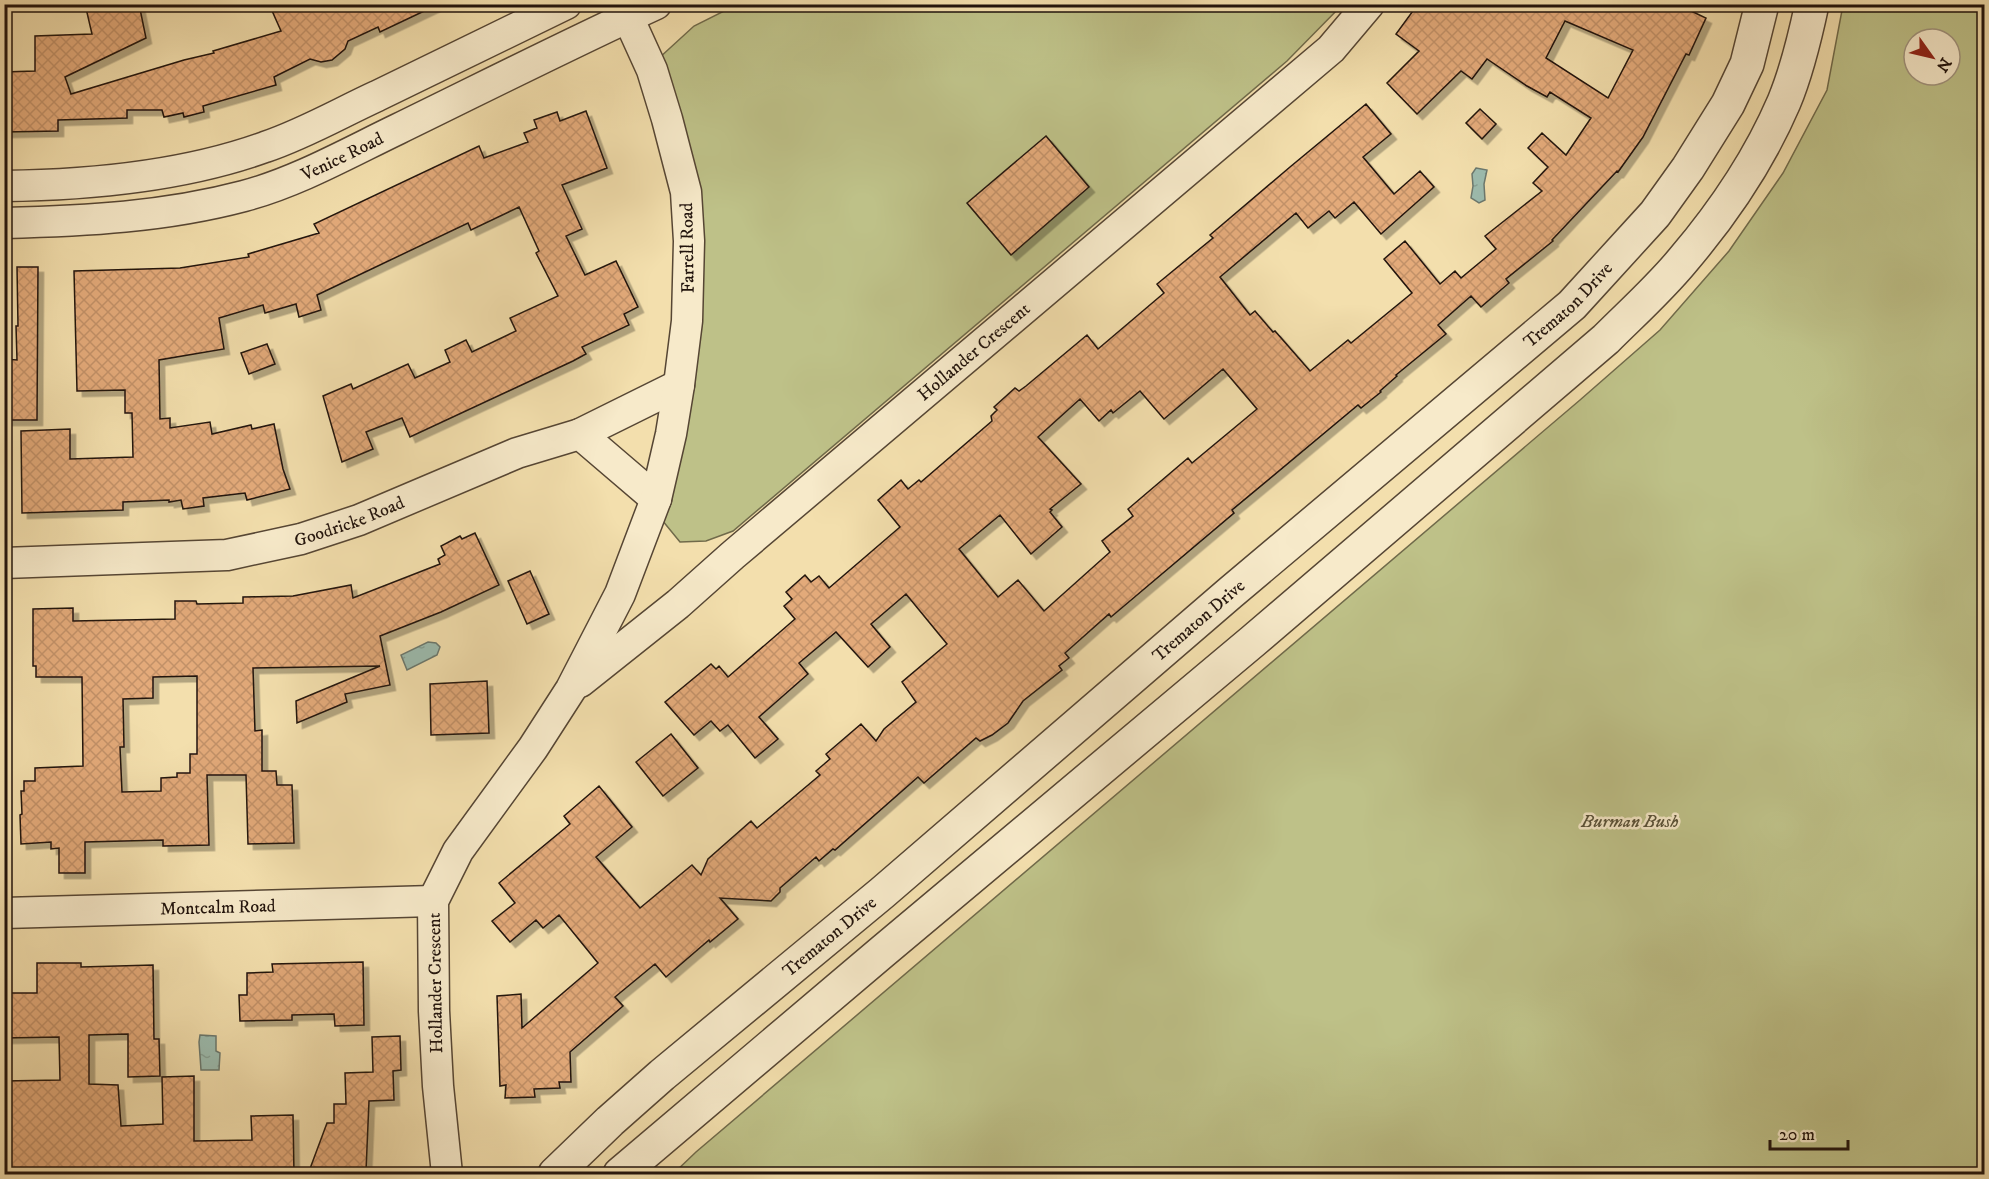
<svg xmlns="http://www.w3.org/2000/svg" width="1989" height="1179" viewBox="0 0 1989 1179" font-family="'IM FELL DW Pica',serif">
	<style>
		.green { fill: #bec188; stroke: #706a4a; stroke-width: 1.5; fill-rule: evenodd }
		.water { fill: url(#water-ripples); stroke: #6b786e; stroke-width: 1.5 }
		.building { fill: url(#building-cross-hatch); stroke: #21130c; stroke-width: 1.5; fill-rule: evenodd; filter: url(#shadow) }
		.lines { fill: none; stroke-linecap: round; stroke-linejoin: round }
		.minor-casing { stroke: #564634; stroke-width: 33 }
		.tertiary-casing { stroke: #564634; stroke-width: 36 }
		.minor { stroke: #f7eaca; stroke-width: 30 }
		.tertiary { stroke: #f7eaca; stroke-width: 33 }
		.labels { text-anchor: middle; stroke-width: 5; stroke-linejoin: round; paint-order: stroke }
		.street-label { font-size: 18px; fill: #21130c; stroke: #f7eaca }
		.park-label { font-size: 18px; font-style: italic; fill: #585037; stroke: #f7eaca }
	</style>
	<defs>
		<pattern id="water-ripples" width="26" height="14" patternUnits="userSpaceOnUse" patternTransform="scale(1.5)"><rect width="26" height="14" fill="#9cbcaf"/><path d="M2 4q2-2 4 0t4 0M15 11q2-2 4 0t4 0" fill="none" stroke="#86a195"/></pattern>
		<pattern id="building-cross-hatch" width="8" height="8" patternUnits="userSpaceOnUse" patternTransform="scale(1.5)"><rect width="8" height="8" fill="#e3aa7a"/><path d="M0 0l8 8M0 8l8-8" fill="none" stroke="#c29168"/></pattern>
		<filter id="shadow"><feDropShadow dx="5.5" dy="5.5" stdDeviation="0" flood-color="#0004"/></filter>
	</defs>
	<rect width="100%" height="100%" fill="#f3dfad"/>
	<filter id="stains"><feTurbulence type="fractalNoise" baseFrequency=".00333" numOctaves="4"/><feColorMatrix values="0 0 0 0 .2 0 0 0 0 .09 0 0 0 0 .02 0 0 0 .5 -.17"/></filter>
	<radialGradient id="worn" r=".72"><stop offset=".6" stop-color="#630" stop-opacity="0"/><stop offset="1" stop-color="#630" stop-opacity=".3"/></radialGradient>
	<g class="green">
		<polygon points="738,4 1342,5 1287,61 733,531 706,541 680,542 662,520 690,238 658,59 694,26"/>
		<path d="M1843,5l141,2v1167h-1311l23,-22 884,-752 80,-70 69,-79 54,-78 44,-83zM1914,39h36v36h-36z"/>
	</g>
	<g class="water">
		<polygon points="1476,168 1487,170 1484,184 1485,200 1479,203 1471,198 1473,186 1472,174"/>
		<polygon points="428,642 436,643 440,647 437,655 407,670 401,655"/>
		<polygon points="200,1035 216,1036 216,1051 220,1053 219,1070 201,1070 199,1042"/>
	</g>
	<g class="building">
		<polygon points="85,4 139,4 146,38 65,77 71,94 184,60 214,53 213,51 281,31 269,4 439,4 380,32 378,27 348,41 345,49 332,60 321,62 310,59 274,77 276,85 203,106 204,112 184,117 183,113 164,117 162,110 127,110 127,118 58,120 58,131 4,132 4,72 35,71 35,36 92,34"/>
		<path d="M1418,4h273l-2,6 17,8 -17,37 -3,-1 -43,83 -25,35 -1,-1 -65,69 1,1 -47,38 3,4 -28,24 -10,-11 -33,29 8,9 -50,41 1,1 -17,15 1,1 -20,16 -3,-3 -126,105 2,3 -123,104 -2,-3 -44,39 4,5 -10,8 3,4 -39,31 -15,22 -16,12 -12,6 -4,-3 -52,45 -6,-6 -83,73 -2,-1 -14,12 -3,-4 -36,31v4l-9,9 -51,-3 18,21 -28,23 -1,-2 -43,37 -11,-13 -40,33 8,9 -53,46 1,30h-12l1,6 -26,1 1,8 -30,1 1,-13 -6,1 -3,-90 24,-2 1,34 76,-65 -39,-48 -16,13 -7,-8 -26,22 -18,-21 23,-18 -16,-20 71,-59 -6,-8 35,-30 33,41 -36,30 44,51 52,-43 9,10 7,-16 43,-38 6,7 63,-53 -4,-4 14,-12 -4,-5 35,-30 15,17 8,-12 32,-27 -14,-20 45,-38 -41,-50 -35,30 19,23 -22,20 -32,-35 -37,31 9,11 -49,43 19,22 -23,19 -27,-33 -8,6 -9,-10 -17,14 -29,-33 46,-38 5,5 3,-3 9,11 67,-58 -11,-13 8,-7 -6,-7 19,-17 6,7 8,-6 10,12 71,-61 -22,-27 23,-20 7,9 11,-9 2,2 71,-61 -1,-5 6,-6 -3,-3 21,-19 4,3 7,-5 61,-51 11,14 66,-56 -7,-9 56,-46 -3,-3 80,-68 76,-63 25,30 -28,23 31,37 26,-23 14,16 -53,47 -27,-32 -19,16 -6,-7 -21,17 -12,-15 -76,64 30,38 5,-4 18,21 2,-1 35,40 38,-31 3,3 61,-50 -28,-34 21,-18 35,43 15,-13 6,7 35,-29 -11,-13 57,-45 -9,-8 15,-16 -20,-19 14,-15 24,22 25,-37 -41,-26 -3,5 -20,-11 -40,-27 -15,20 -11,-8 -44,43 -30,-31 32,-32 -23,-17zM1565,21l68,29 -25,48 -62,-40zM1223,369l34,40 -65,54 -4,-5 -60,51 5,7 -31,25 8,11 -66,59 -26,-31 -20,17 -39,-48 41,-34 31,39 31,-27 -12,-15 2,-2 -2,-1 31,-25 -43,-47 42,-38 19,22 12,-11 2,3 27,-22 24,28z"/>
		<polygon points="1480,109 1496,124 1482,139 1466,123"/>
		<polygon points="586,111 607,168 562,185 582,229 566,236 585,275 616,261 638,307 624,314 629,325 582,347 586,354 573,361 410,437 402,418 366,432 373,449 342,462 323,396 351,384 353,389 408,364 415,378 450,362 445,350 466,340 472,352 516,331 510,318 558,296 536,253 539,251 519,207 471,230 468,223 317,295 321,310 299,317 296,304 265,313 263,305 219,318 224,349 159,360 160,419 170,418 170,428 210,422 212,434 251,425 252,429 274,424 283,469 290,489 247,500 245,493 203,498 204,506 183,509 181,500 169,502 169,500 123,502 123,510 22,513 21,431 70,429 70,459 133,457 132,413 125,413 125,390 77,391 74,271 180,268 249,257 248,254 319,233 314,224 479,146 484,158 528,142 524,133 537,128 534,120 557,112 560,121"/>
		<polygon points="1046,136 1089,187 1011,255 967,203"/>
		<polygon points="17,267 38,267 37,420 4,420 4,359 17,360 16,326 18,326"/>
		<polygon points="267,344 275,364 249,374 241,353"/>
		<path d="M475,533l24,52 -58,27 -61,24 10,49 -45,9 2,8 -50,21 -1,-22 84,-35 -127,2 2,63 7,-1v41h14l1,14h15l2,58 -46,1 -2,-69h-39l2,70 -46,1v-6l-78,2v31h-26v-25l-8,1v-7l-30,2 -1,-29 2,-1 -1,-23h3v-10h11v-13l48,-2 -1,-89h-46v-11h-3v-57l40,-1v13l102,-2v-18h21l1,3 46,-1v-6l50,-1 58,-11 2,13 87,-34 -2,-5 7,-4 -4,-9 19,-10 2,3zM197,676v78h-7v19h-13v4l-16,1v13l-39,1 -2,-45h4l-1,-48 30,-1v-21z"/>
		<polygon points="530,571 549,614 527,624 508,581"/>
		<polygon points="487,681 489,733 431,735 430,684"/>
		<polygon points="671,734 698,768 663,796 636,762"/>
		<polygon points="363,962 364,1025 335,1026 334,1014 292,1015 292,1020 240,1021 239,995 247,995 247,973 273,972 272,964"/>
		<polygon points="37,963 81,963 81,967 153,965 154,1039 159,1039 160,1076 128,1077 128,1034 89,1035 89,1084 118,1085 121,1126 163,1124 162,1077 194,1076 194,1141 252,1140 251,1116 293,1115 294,1174 270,1174 270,1170 229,1172 229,1174 4,1174 4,1081 60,1080 59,1037 4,1038 4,993 37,993"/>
		<polygon points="400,1036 401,1070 393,1071 394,1100 369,1101 366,1171 337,1173 338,1174 308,1174 327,1123 334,1123 334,1104 346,1104 345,1073 373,1072 372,1037"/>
	</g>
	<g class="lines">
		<g class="minor-casing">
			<g id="minor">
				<path d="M4,186c85,-1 181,-10 261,-39 39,-13 75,-34 112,-51 63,-31 126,-61 189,-92"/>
				<path id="s1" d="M4,223c81,-2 161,-6 240,-27 53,-14 104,-43 154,-67 86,-42 171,-85 258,-125"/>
				<polyline points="580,434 679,385"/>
				<path id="s2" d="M4,563l223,-8 74,-16 58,-19 158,-67 63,-19 76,65"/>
				<path id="s3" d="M580,682l98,-78 55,-49 598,-506 38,-45"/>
				<path id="s4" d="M4,913l429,-12"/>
				<polyline points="447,1174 438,1086 434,1011 433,901 458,851 533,748 571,689 620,594 656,499 671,434 679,385 687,321 689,241 686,192 667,119 652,70 622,4"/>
			</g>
		</g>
		<g class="tertiary-casing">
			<g id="tertiary">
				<path id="s5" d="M555,1174l55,-53 52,-46 220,-182 348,-300 342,-288 83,-91 33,-46 40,-64 19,-40 15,-60"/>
				<path d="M620,1174l262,-222 371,-311 353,-302c26,-26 54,-51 77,-79 40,-47 77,-102 101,-158 13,-31 21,-65 28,-98"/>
			</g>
		</g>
		<use href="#minor" class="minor"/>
		<use href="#tertiary" class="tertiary"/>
	</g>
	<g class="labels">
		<g class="street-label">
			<text dy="6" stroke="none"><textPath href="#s1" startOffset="348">Venice Road</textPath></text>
			<text transform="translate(687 248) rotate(-91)" y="6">Farrell Road</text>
			<text dy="6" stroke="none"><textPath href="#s5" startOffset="1335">Trematon Drive</textPath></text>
			<text dy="6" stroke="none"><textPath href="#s3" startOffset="514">Hollander Crescent</textPath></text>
			<text dy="6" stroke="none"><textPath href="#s2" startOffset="350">Goodricke Road</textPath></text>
			<text dy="6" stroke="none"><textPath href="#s5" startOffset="849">Trematon Drive</textPath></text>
			<text dy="6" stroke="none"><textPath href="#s4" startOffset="214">Montcalm Road</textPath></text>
			<text dy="6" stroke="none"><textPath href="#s5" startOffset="363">Trematon Drive</textPath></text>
			<text transform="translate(435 983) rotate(-91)" y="6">Hollander Crescent</text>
		</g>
		<g class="park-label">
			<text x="1630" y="827">Burman Bush</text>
		</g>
	</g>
	<rect width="1989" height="1179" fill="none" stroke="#f3dfad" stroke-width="24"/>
	<rect x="6" y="6" width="1977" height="1167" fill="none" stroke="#21130c" stroke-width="3"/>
	<rect x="12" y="12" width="1965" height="1155" fill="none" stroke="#21130c" stroke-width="1.5"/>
	<g transform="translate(1932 57) rotate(124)"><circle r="28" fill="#f7eaca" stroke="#a1947e" stroke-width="1.5"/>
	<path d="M0-4.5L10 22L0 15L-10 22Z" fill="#8f2418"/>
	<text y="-9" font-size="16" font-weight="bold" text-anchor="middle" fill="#21130c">N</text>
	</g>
	<path d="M1770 1140v9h78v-9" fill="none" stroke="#21130c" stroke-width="3"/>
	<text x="1779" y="1140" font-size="18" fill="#21130c" stroke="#f7eaca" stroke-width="4.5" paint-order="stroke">20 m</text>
	<rect width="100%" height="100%" filter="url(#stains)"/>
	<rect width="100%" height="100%" fill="url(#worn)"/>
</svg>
